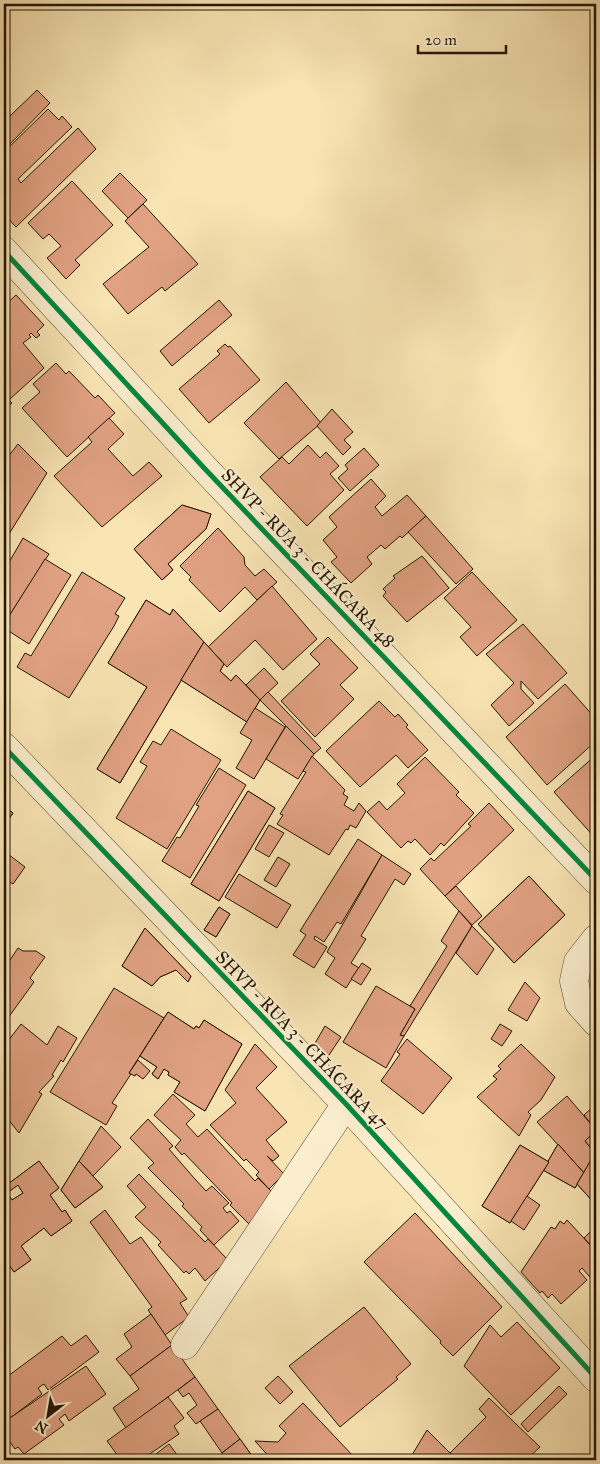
<svg xmlns="http://www.w3.org/2000/svg" width="600" height="1464" viewBox="0 0 600 1464" font-family="'IM FELL Great Primer',serif">
	<style>
		.building { fill: #e1a283; stroke: #221504; fill-rule: evenodd }
		.lines { fill: none; stroke-linecap: round; stroke-linejoin: round }
		.street-casing { stroke: #584930; stroke-width: 29 }
		.street { stroke: #fbeece; stroke-width: 28 }
		.cycleway-casing { stroke: #fbeece; stroke-width: 8 }
		.cycleway { stroke: #00873e; stroke-width: 5 }
		.labels { text-anchor: middle; stroke-width: 4; stroke-linejoin: round; paint-order: stroke }
		.street-label { font-size: 18px; fill: #221504; stroke: #fbeece }
	</style>
	<rect width="100%" height="100%" fill="#f9e5b3"/>
	<filter id="stains"><feTurbulence type="fractalNoise" baseFrequency=".004" numOctaves="4"/><feColorMatrix values="0 0 0 0 .2 0 0 0 0 .09 0 0 0 0 .02 0 0 0 .5 -.17"/></filter>
	<radialGradient id="worn" r=".72"><stop offset=".6" stop-color="#630" stop-opacity="0"/><stop offset="1" stop-color="#630" stop-opacity=".3"/></radialGradient>
	<g class="building">
		<polygon points="37,90 50,103 4,150 4,110 10,116"/>
		<polygon points="48,109 59,120 62,116 72,127 18,179 21,183 78,128 96,149 16,227 4,214 4,152"/>
		<polygon points="120,173 147,200 128,218 102,191"/>
		<polygon points="72,181 113,225 75,260 80,265 66,279 47,258 61,246 49,234 43,239 28,223"/>
		<polygon points="143,204 198,264 165,291 162,287 128,314 103,284 149,247 125,221"/>
		<polygon points="16,295 44,325 37,332 40,335 36,338 31,333 29,335 31,337 23,343 44,368 9,400 12,403 4,410 4,306"/>
		<polygon points="219,300 232,315 172,366 160,351"/>
		<polygon points="225,344 228,347 230,346 260,380 209,423 179,389 220,354 217,351"/>
		<polygon points="56,363 66,374 69,371 95,398 98,395 115,413 67,457 22,408 40,392 33,384"/>
		<polygon points="286,382 321,423 279,459 244,423"/>
		<polygon points="332,409 353,432 344,440 351,447 343,455 317,426"/>
		<polygon points="109,418 124,434 108,449 133,476 149,462 162,476 102,527 54,476 92,442 88,437"/>
		<polygon points="18,444 47,473 4,542 4,462"/>
		<polygon points="308,445 320,458 326,452 339,466 330,474 344,490 307,526 260,477 282,457 289,464"/>
		<polygon points="364,448 379,465 350,491 338,478 348,469 345,465"/>
		<polygon points="371,479 386,496 375,507 382,516 407,495 426,516 402,538 400,536 385,549 381,545 367,557 372,564 351,583 331,562 337,557 323,540 337,527 329,517"/>
		<polygon points="182,505 211,514 206,529 168,564 173,570 162,580 134,549"/>
		<polygon points="182,505 211,514 206,529 168,564 173,570 162,580 134,549"/>
		<polygon points="426,516 473,569 456,584 408,532"/>
		<polygon points="218,528 244,557 245,565 255,576 264,569 277,582 257,600 245,587 220,612 189,580 191,577 180,566"/>
		<polygon points="23,538 49,554 4,624 4,571"/>
		<polygon points="422,556 449,588 407,622 383,596 386,592 383,589 395,578 393,576"/>
		<polygon points="45,559 71,575 29,644 4,628 4,624"/>
		<polygon points="82,572 125,598 115,614 119,616 114,626 69,698 17,667 25,653 31,656"/>
		<polygon points="472,572 517,620 477,656 460,637 471,627 444,598"/>
		<polygon points="272,586 317,639 283,670 255,640 227,667 208,647"/>
		<polygon points="146,600 170,615 173,609 204,642 120,783 97,769 147,687 108,663"/>
		<polygon points="146,600 170,615 173,609 204,642 120,783 97,769 147,687 108,663"/>
		<polygon points="523,624 567,673 538,699 521,681 521,689 534,703 509,726 491,705 514,683 486,654"/>
		<polygon points="328,637 358,668 340,685 354,699 315,737 281,701 320,664 310,654"/>
		<polygon points="204,642 224,664 220,671 231,681 236,675 260,700 247,722 181,680"/>
		<polygon points="204,642 224,664 220,671 231,681 236,675 260,700 247,722 181,680"/>
		<polygon points="264,668 278,683 260,700 246,685"/>
		<polygon points="565,684 596,719 596,743 595,742 547,785 506,737"/>
		<polygon points="268,692 321,748 314,754 260,700"/>
		<polygon points="379,701 395,717 398,714 408,725 406,727 428,750 408,768 396,755 360,787 326,751"/>
		<polygon points="255,708 285,727 254,779 236,768 252,740 240,733"/>
		<polygon points="286,726 314,754 298,779 266,759"/>
		<polygon points="171,729 221,760 167,849 116,818 147,766 140,762 153,741 161,745"/>
		<polygon points="596,755 596,839 554,792"/>
		<polygon points="312,756 345,790 343,794 348,797 344,805 354,811 359,803 366,811 356,828 350,825 348,830 346,829 329,855 277,824 283,815 280,814 306,772 303,771"/>
		<polygon points="425,757 459,792 456,795 474,813 444,846 441,843 430,855 415,839 411,843 408,841 401,848 367,812 379,801 387,810 405,793 397,784"/>
		<polygon points="219,768 246,785 190,878 162,861 177,837 180,838 199,806 196,805"/>
		<polygon points="248,791 275,808 219,901 191,884"/>
		<polygon points="248,791 275,808 219,901 191,884"/>
		<polygon points="489,803 514,830 445,896 420,869 431,858 434,861 471,826 468,824"/>
		<polygon points="4,807 13,813 4,826"/>
		<polygon points="4,807 13,813 4,826"/>
		<polygon points="269,825 284,833 269,857 255,849"/>
		<polygon points="358,839 382,855 341,924 337,922 324,942 315,936 314,939 327,947 314,968 293,955 306,935 300,931"/>
		<polygon points="4,851 25,867 13,884 8,881 4,886"/>
		<polygon points="382,855 411,874 404,885 395,879 361,936 366,939 351,963 359,968 346,988 325,974 335,958 327,952"/>
		<polygon points="278,857 290,864 276,887 264,880"/>
		<polygon points="239,874 291,905 277,928 225,897"/>
		<polygon points="529,876 565,915 514,963 478,924"/>
		<polygon points="529,876 565,915 514,963 478,924"/>
		<polygon points="456,886 482,916 472,925 445,896"/>
		<polygon points="219,907 230,914 216,937 204,930"/>
		<polygon points="219,907 230,914 216,937 204,930"/>
		<polygon points="459,911 472,926 404,1036 400,1035 415,1009 410,1006 447,946 441,941"/>
		<polygon points="472,926 494,949 477,975 456,953"/>
		<polygon points="145,928 191,976 188,982 176,970 160,977 152,986 122,966"/>
		<polygon points="145,928 191,976 188,982 176,970 160,977 152,986 122,966"/>
		<polygon points="18,948 23,951 36,951 45,957 30,978 34,982 8,1018 4,1015 4,969"/>
		<polygon points="362,963 371,969 361,985 351,979"/>
		<polygon points="525,982 540,998 527,1021 508,1010"/>
		<polygon points="376,986 415,1009 400,1035 404,1036 386,1068 343,1042"/>
		<polygon points="114,988 164,1018 129,1073 131,1074 112,1103 117,1106 106,1125 50,1092"/>
		<polygon points="168,1012 194,1029 196,1026 199,1028 204,1020 242,1044 205,1111 174,1092 180,1082 168,1075 169,1072 164,1069 158,1079 152,1074 157,1067 140,1056"/>
		<polygon points="168,1012 194,1029 196,1026 199,1028 204,1020 242,1044 205,1111 174,1092 180,1082 168,1075 169,1072 164,1069 158,1079 152,1074 157,1067 140,1056"/>
		<polygon points="21,1024 47,1045 58,1026 77,1038 63,1062 61,1060 52,1075 54,1076 39,1092 42,1094 19,1133 4,1114 4,1041 6,1039 8,1041"/>
		<polygon points="500,1024 512,1031 502,1046 491,1039"/>
		<polygon points="325,1026 341,1037 327,1058 314,1045"/>
		<polygon points="407,1039 452,1078 423,1114 381,1081 400,1054 397,1052"/>
		<polygon points="255,1044 277,1067 256,1088 287,1122 266,1140 279,1156 273,1161 267,1156 284,1174 269,1189 256,1175 259,1172 246,1159 244,1161 210,1125 236,1103 225,1090"/>
		<polygon points="521,1044 555,1077 541,1100 528,1112 531,1115 519,1136 477,1097 497,1079 493,1076 501,1069 498,1066"/>
		<polygon points="138,1060 150,1071 143,1079 136,1074 135,1076 129,1073"/>
		<polygon points="173,1094 195,1115 186,1124 198,1137 207,1129 255,1181 258,1178 273,1193 252,1227 230,1205 232,1203 184,1153 182,1155 175,1147 181,1140 154,1115"/>
		<polygon points="567,1096 596,1130 585,1141 595,1153 584,1173 537,1122"/>
		<polygon points="596,1104 596,1154 585,1141 596,1130 584,1115"/>
		<polygon points="148,1119 173,1146 169,1149 194,1178 206,1191 212,1186 229,1203 223,1208 227,1213 230,1211 239,1221 214,1245 200,1230 202,1227 182,1206 184,1204 148,1168 154,1163 130,1138"/>
		<polygon points="101,1126 121,1147 93,1176 79,1161"/>
		<polygon points="558,1144 584,1173 575,1188 543,1170"/>
		<polygon points="558,1144 584,1173 575,1188 543,1170"/>
		<polygon points="520,1145 549,1162 510,1223 482,1206"/>
		<polygon points="520,1145 549,1162 510,1223 482,1206"/>
		<polygon points="595,1153 596,1154 596,1205 577,1184"/>
		<polygon points="595,1153 596,1154 596,1205 577,1184"/>
		<path d="M39,1161l20,27 -9,7 12,17 3,-2 7,11 -21,15 -7,-8 -23,18 10,14 -17,12 -10,-14v-71zM18,1185l5,8 -11,7 -5,-7z"/>
		<path d="M39,1161l20,27 -9,7 12,17 3,-2 7,11 -21,15 -7,-8 -23,18 10,14 -17,12 -10,-14v-71zM18,1185l5,8 -11,7 -5,-7z"/>
		<polygon points="79,1161 103,1187 75,1208 61,1190"/>
		<polygon points="79,1161 103,1187 75,1208 61,1190"/>
		<polygon points="139,1174 205,1242 208,1239 228,1260 205,1281 195,1268 189,1274 186,1271 184,1273 158,1245 161,1242 135,1217 146,1207 127,1186"/>
		<polygon points="527,1196 540,1205 524,1230 511,1221"/>
		<polygon points="105,1210 130,1244 141,1237 187,1299 180,1303 189,1317 165,1335 148,1310 152,1307 90,1222"/>
		<polygon points="415,1213 502,1307 453,1356 440,1343 441,1341 364,1262"/>
		<polygon points="567,1220 596,1251 596,1284 582,1268 579,1271 587,1280 561,1304 552,1294 548,1298 542,1291 540,1293 521,1272 551,1227 555,1229 560,1221 564,1224"/>
		<polygon points="596,1226 596,1251 584,1238"/>
		<polygon points="596,1226 596,1251 584,1238"/>
		<polygon points="364,1307 411,1364 396,1377 398,1379 340,1427 289,1366"/>
		<polygon points="151,1314 172,1345 130,1376 116,1359 132,1347 124,1334"/>
		<polygon points="517,1322 560,1368 511,1415 464,1366 490,1325 501,1337"/>
		<polygon points="86,1335 99,1352 48,1390 44,1384 38,1388 42,1394 5,1422 4,1379 62,1336 71,1346"/>
		<polygon points="172,1345 195,1377 126,1428 113,1408 139,1389 130,1376"/>
		<polygon points="86,1366 106,1394 69,1421 65,1414 59,1419 64,1425 24,1454 18,1447 15,1449 4,1434 4,1422"/>
		<polygon points="278,1376 293,1392 280,1404 265,1388"/>
		<polygon points="195,1377 218,1409 196,1424 187,1413 197,1405 189,1393 183,1397 178,1390"/>
		<polygon points="559,1386 567,1394 528,1432 521,1424"/>
		<polygon points="168,1397 184,1418 174,1426 179,1434 141,1460 121,1460 107,1441"/>
		<polygon points="489,1398 540,1447 526,1460 457,1460 450,1453 486,1417 479,1409"/>
		<polygon points="303,1403 355,1458 353,1460 272,1460 255,1441 278,1442 286,1433 279,1426"/>
		<polygon points="218,1409 240,1439 222,1453 200,1421"/>
		<polygon points="427,1430 454,1457 452,1460 409,1460"/>
		<polygon points="240,1439 255,1460 227,1460 222,1453"/>
		<polygon points="240,1439 255,1460 227,1460 222,1453"/>
		<polygon points="169,1444 181,1460 148,1460"/>
	</g>
	<g class="lines">
		<g class="street-casing">
			<g id="street">
				<polyline points="4,251 205,469 596,880"/>
				<polyline points="4,747 346,1104 596,1378"/>
				<polyline points="596,939 578,962 574,981 579,1003 596,1022"/>
				<polyline points="185,1345 346,1104"/>
			</g>
		</g>
		<use href="#street" class="street"/>
		<g class="cycleway-casing">
			<g id="cycleway">
				<polyline points="4,251 205,469 596,880"/>
				<polyline points="4,747 346,1104 596,1378"/>
			</g>
		</g>
		<use href="#cycleway" class="cycleway"/>
	</g>
	<g class="labels">
		<g class="street-label">
			<text transform="translate(308 558) rotate(46)" y="6">SHVP - RUA 3 - CHÁCARA 48</text>
			<text transform="translate(302 1040) rotate(46)" y="6">SHVP - RUA 3 - CHÁCARA 47</text>
		</g>
	</g>
	<rect width="600" height="1464" fill="none" stroke="#f9e5b3" stroke-width="20"/>
	<rect x="5" y="5" width="590" height="1454" fill="none" stroke="#221504" stroke-width="2.5"/>
	<rect x="10" y="10" width="580" height="1444" fill="none" stroke="#221504"/>
	<g transform="translate(48 1416) rotate(211)" stroke="#fbeece" stroke-width="4" paint-order="stroke">
	<path d="M0-4L9 19L0 12L-9 19Z" fill="#221504"/>
	<text y="-8" font-size="14" font-weight="bold" text-anchor="middle" fill="#221504">N</text>
	</g>
	<path d="M418 45v8h88v-8" fill="none" stroke="#221504" stroke-width="2.5"/>
	<text x="425" y="45" font-size="15" fill="#221504" stroke="#fbeece" stroke-width="4" paint-order="stroke">20 m</text>
	<rect width="100%" height="100%" filter="url(#stains)"/>
	<rect width="100%" height="100%" fill="url(#worn)"/>
</svg>
